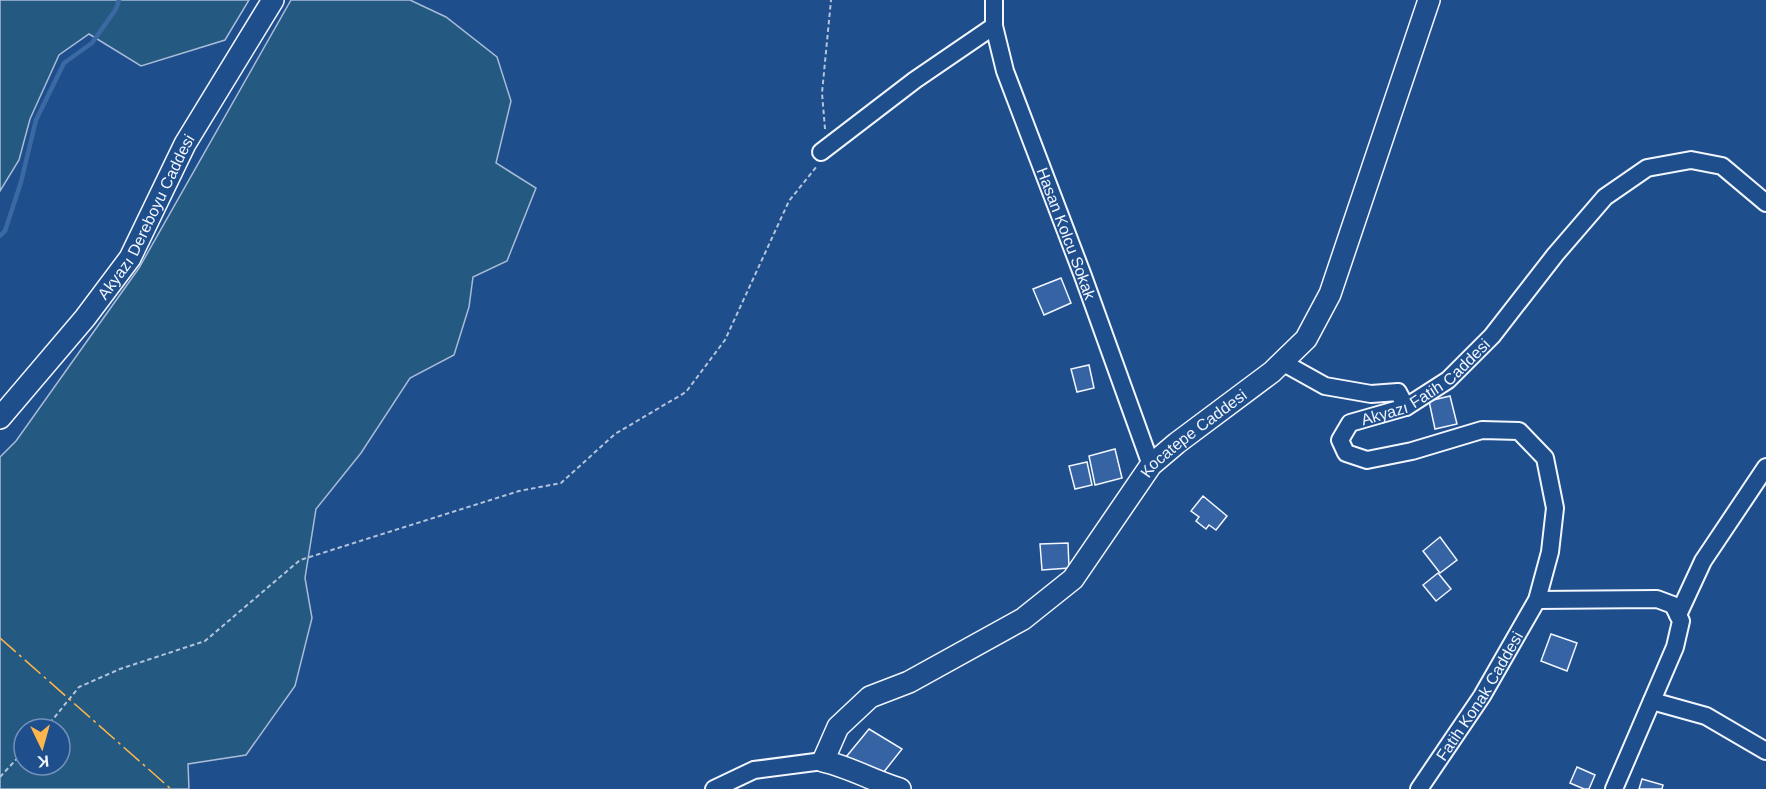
<svg xmlns="http://www.w3.org/2000/svg" width="1766" height="789" viewBox="0 0 1766 789" font-family="Arial,sans-serif">
	<style>
		.green { fill: #245a82; stroke: #a8bbd7; stroke-width: 1.5; fill-rule: evenodd }
		.lines { fill: none; stroke-linecap: round; stroke-linejoin: round }
		.stream { stroke: #3b69a3; stroke-width: 4.5 }
		.building { fill: #3563a3; stroke: #f2f6ff; stroke-width: 1.5 }
		.minor-casing { stroke: #f2f6ff; stroke-width: 20 }
		.major-casing { stroke: #f2f6ff; stroke-width: 24 }
		.path { stroke: #b3c4dc; stroke-width: 2; stroke-dasharray: 4.5 3; stroke-linecap: butt }
		.minor { stroke: #1f4e8c; stroke-width: 16 }
		.major { stroke: #1f4e8c; stroke-width: 21 }
		.power { stroke: #ffb74d; stroke-width: 1.5; stroke-dasharray: 21 4.5 3 4.5; stroke-linecap: butt }
		.labels { text-anchor: middle; stroke-width: 4.5; stroke-linejoin: round; paint-order: stroke }
		.street-label { font-size: 16px; fill: #f2f6ff; stroke: #1f4e8c }
	</style>
	<rect width="100%" height="100%" fill="#1f4e8c"/>
	<g class="green">
		<polygon points="0,0 249,0 225,40 141,66 89,34 59,55 30,119 19,160 0,191"/>
		<path d="M291,0h119l36,17 51,40 14,44 -15,62 40,25 -29,73 -34,16 -4,30 -15,48 -44,23 -49,75 -45,56 -11,69 7,40 -17,68 -49,69 -58,9 1,25h-189v-332l16,-16 123,-173zM24,729h36v36h-36z"/>
	</g>
	<g class="lines">
		<polyline class="stream" points="0,236 5,231 21,182 36,120 64,63 92,43 116,9 119,0"/>
	</g>
	<g class="building">
		<polygon points="1061,278 1071,303 1044,315 1033,289"/>
		<polygon points="1089,365 1094,388 1077,392 1071,369"/>
		<polygon points="1450,396 1457,424 1435,429 1429,401"/>
		<polygon points="1115,449 1122,478 1095,485 1089,456"/>
		<polygon points="1087,462 1092,485 1075,489 1069,466"/>
		<polygon points="1203,496 1227,516 1216,530 1209,525 1206,529 1196,521 1199,517 1191,511"/>
		<polygon points="1440,537 1457,560 1440,573 1423,551"/>
		<polygon points="1068,543 1069,568 1042,570 1040,544"/>
		<polygon points="1438,573 1451,589 1436,601 1423,585"/>
		<polygon points="1551,634 1577,643 1567,671 1541,661"/>
		<polygon points="869,729 902,749 883,773 846,757"/>
		<polygon points="1577,767 1595,775 1589,789 1584,789 1570,783"/>
		<polygon points="1642,779 1663,785 1662,789 1639,789"/>
	</g>
	<g class="lines">
		<g class="minor-casing">
			<g id="minor">
				<path id="s1" d="M994,0v26l11,45 78,205 68,189"/>
				<polyline points="821,152 915,80 994,26"/>
				<polyline points="1282,362 1325,386 1371,394 1398,392 1406,407"/>
				<polyline points="1537,600 1657,599 1673,605 1681,621 1675,647 1614,789"/>
				<polyline points="1678,615 1703,561 1766,467"/>
				<polyline points="1652,701 1706,716 1766,751"/>
				<polyline points="714,789 754,770 823,761"/>
				<path id="s2" d="M1419,789l63,-93 55,-96 13,-48 5,-44 -10,-50 -26,-27 -37,-1 -70,21 -45,9 -21,-7 -6,-13 10,-17 56,-16 42,-27 44,-44 63,-81 50,-58 42,-29 44,-8 31,6 44,37"/>
			</g>
		</g>
		<g class="major-casing">
			<g id="major">
				<path id="s3" d="M0,418l85,-100 45,-60 55,-114 88,-144"/>
				<path id="s4" d="M900,789c-27,-8 -50,-22 -77,-28l15,-34 32,-30 39,-15 114,-63 50,-40 78,-114 26,-22 95,-71 34,-33 24,-45 99,-294"/>
			</g>
		</g>
		<g class="path">
			<polyline points="825,129 822,93 831,0"/>
			<polyline points="45,729 79,687 120,669 205,641 300,560 519,491 561,483 615,434 686,392 725,340 789,201 817,166"/>
			<polyline points="0,777 24,751"/>
		</g>
		<use href="#minor" class="minor"/>
		<use href="#major" class="major"/>
		<polyline class="power" points="0,638 171,789"/>
	</g>
	<g class="labels">
		<g class="street-label">
			<text dy="6" stroke="none"><textPath href="#s3" startOffset="250">Akyazı Dereboyu Caddesi</textPath></text>
			<text dy="6" stroke="none"><textPath href="#s1" startOffset="246">Hasan Kolcu Sokak</textPath></text>
			<text dy="6" stroke="none"><textPath href="#s2" startOffset="705">Akyazı Fatih Caddesi</textPath></text>
			<text dy="6" stroke="none"><textPath href="#s4" startOffset="590">Kocatepe Caddesi</textPath></text>
			<text dy="6" stroke="none"><textPath href="#s2" startOffset="111">Fatih Konak Caddesi</textPath></text>
		</g>
	</g>
	<g transform="translate(42 747) rotate(175)"><circle r="28" fill="#1f4e8c" stroke="#7391ba" stroke-width="1.5"/>
	<path d="M0-4.5L10 22L0 15L-10 22Z" fill="#ffb74d"/>
	<text y="-9" font-size="16" font-weight="bold" text-anchor="middle" fill="#f2f6ff">K</text>
	</g>
</svg>
